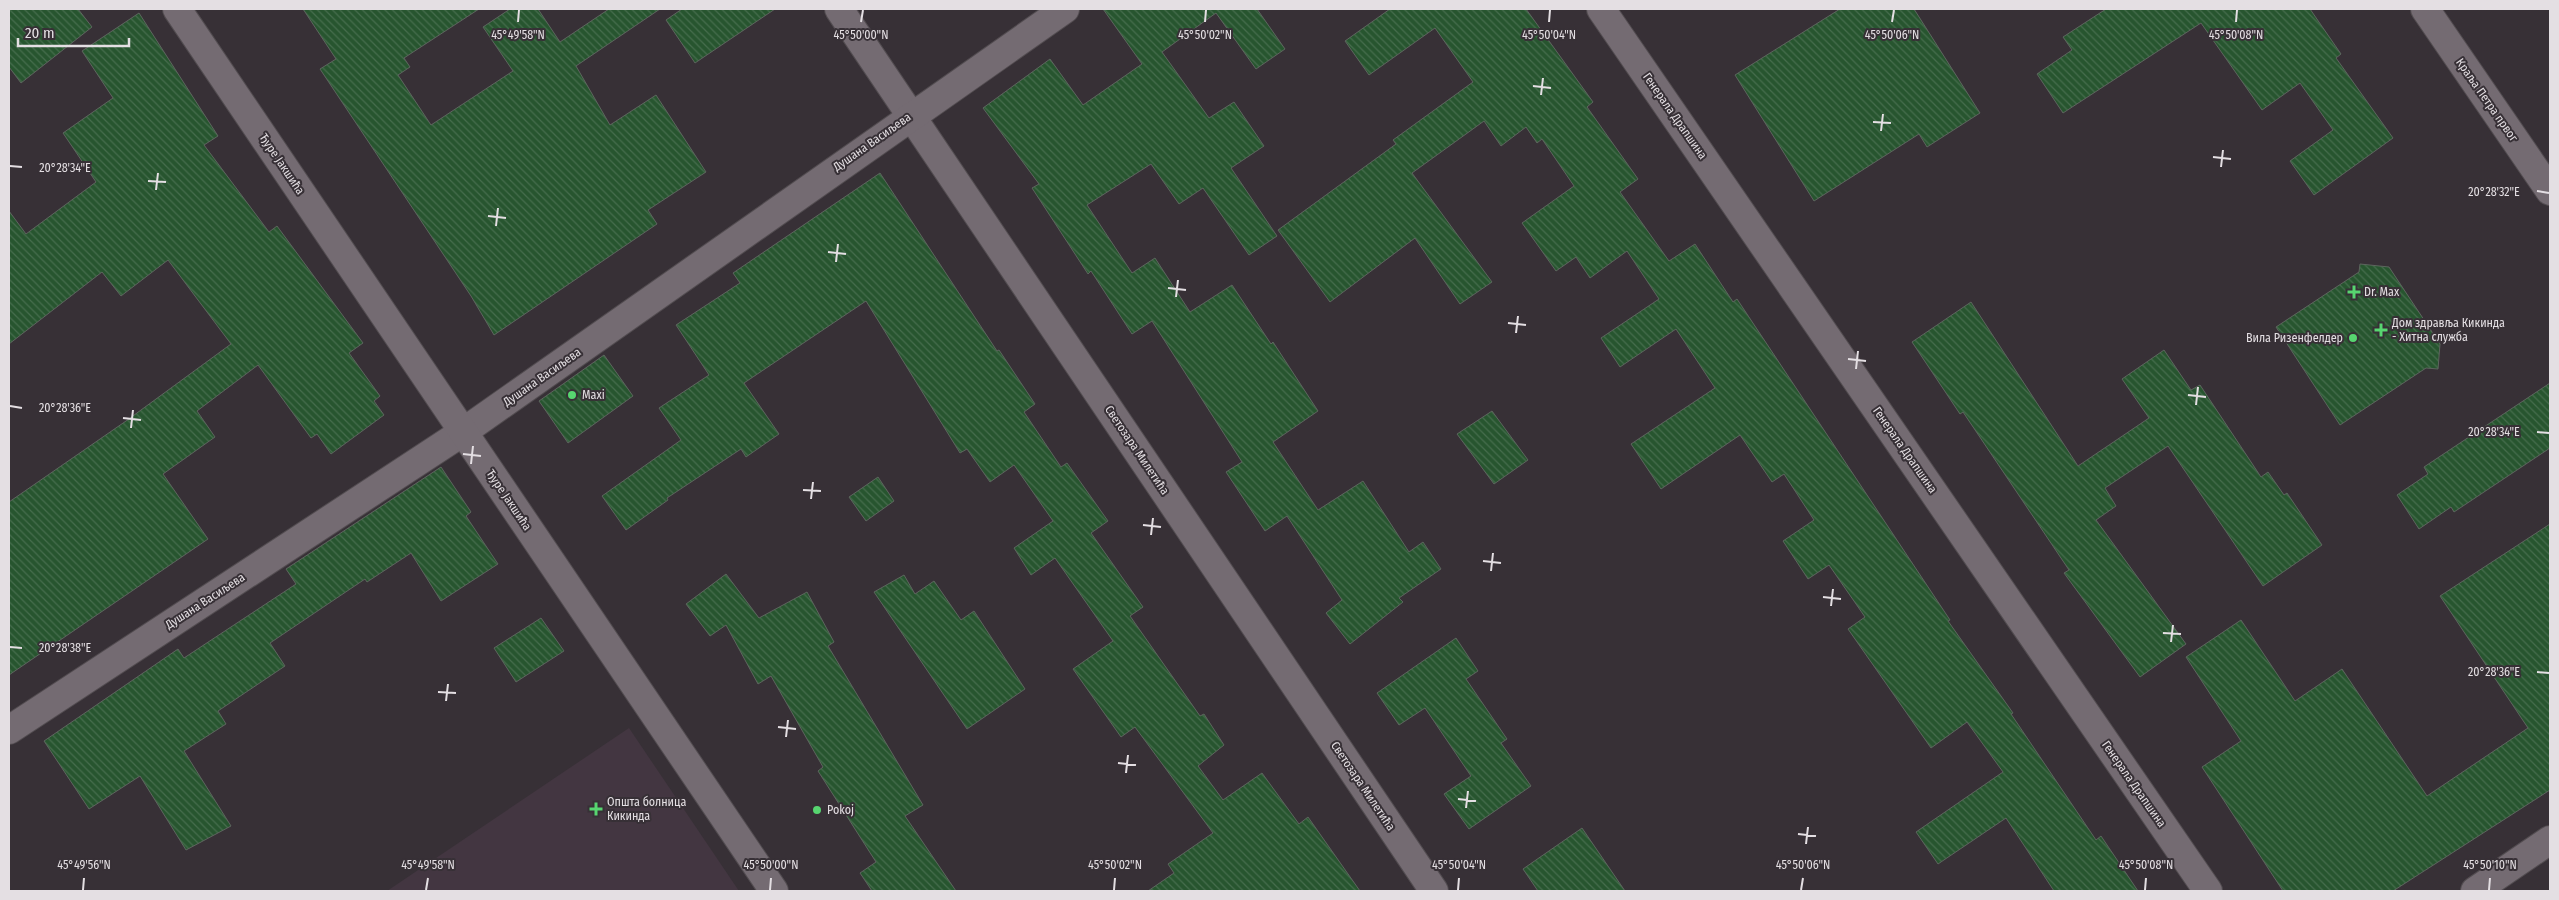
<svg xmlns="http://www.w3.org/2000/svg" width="2559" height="900" viewBox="0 0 2559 900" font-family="'Fira Sans Condensed',sans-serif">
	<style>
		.built { fill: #433641 }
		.building { fill: url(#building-back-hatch); stroke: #5d655e }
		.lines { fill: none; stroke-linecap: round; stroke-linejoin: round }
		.street-casing { stroke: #524c50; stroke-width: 30 }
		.secondary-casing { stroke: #524c50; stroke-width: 30 }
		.street { stroke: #746b72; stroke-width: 28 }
		.secondary { stroke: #746b72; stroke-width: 28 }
		.ticks { fill: none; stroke: #e4dfe3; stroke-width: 2 }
		.poi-dot { fill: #57d570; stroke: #373036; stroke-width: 2 }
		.labels { text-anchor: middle; stroke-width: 4; stroke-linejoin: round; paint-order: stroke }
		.street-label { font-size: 12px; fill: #e4dfe3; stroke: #373036 }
		.poi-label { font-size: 12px; fill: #e4dfe3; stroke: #373036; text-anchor: start }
		.ticks-label { font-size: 12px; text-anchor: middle; fill: #e4dfe3; stroke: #373036; stroke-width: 4; stroke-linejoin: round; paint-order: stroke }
	</style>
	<defs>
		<pattern id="building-back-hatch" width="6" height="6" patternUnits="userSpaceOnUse" patternTransform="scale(1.25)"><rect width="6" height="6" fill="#27552f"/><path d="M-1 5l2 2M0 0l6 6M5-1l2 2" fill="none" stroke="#466d4d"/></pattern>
	</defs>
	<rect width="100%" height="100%" fill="#373036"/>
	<polygon class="built" points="629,728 739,891 387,891"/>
	<g class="building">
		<polygon points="9,9 78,9 92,27 21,83 9,67"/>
		<polygon points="303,9 479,9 404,58 410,67 398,75 431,125 513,71 483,27 510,9 538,9 560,42 609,9 660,9 576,66 610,125 656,95 706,172 648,210 657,224 494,335 471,296 320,69 336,59"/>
		<polygon points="682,9 775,9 695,63 666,20"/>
		<polygon points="1103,9 1257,9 1285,49 1256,69 1216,13 1162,52 1209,118 1234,102 1264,146 1231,168 1277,236 1249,255 1203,188 1179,204 1151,164 1087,205 1132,273 1155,258 1190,312 1232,285 1271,344 1273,342 1318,411 1273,442 1318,510 1363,481 1409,552 1423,542 1441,569 1399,598 1403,602 1350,644 1326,613 1342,600 1287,516 1265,531 1226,472 1242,462 1152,321 1132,334 1091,271 1088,274 1032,188 1039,184 983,108 1050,59 1083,105 1142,64"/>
		<polygon points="1390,9 1526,9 1593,102 1587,107 1638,179 1620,192 1669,261 1695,244 1733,302 1737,299 1950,620 1948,621 2013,713 2011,714 2096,840 2101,836 2138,891 2054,891 2006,818 1938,864 1916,832 2003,772 1967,722 1931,748 1848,629 1865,617 1829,565 1808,579 1783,541 1814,520 1784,474 1772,482 1740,435 1661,489 1631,444 1715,388 1676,329 1620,367 1601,338 1659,299 1627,251 1590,278 1576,257 1556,271 1522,223 1574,186 1542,139 1537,143 1526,127 1501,146 1484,121 1412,173 1492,282 1460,304 1415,238 1330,302 1278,230 1396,144 1393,140 1473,82 1435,28 1369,75 1345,41"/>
		<polygon points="1840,9 1914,9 1980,113 1927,147 1919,134 1814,201 1735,75"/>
		<polygon points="2106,9 2310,9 2341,54 2336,58 2393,138 2314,195 2290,161 2333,130 2300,83 2262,110 2201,23 2063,113 2037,74 2072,50 2063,37"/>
		<polygon points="139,13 218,136 204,145 269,232 277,226 363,343 349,353 380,396 374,401 384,415 331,454 317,434 311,438 258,365 197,411 215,437 163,474 208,539 9,675 9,502 126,421 231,344 168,260 121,296 102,272 9,344 9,211 26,234 96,182 63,133 113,98 82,51"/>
		<polygon points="880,173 972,313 997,351 999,350 1035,404 1024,412 1061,467 1067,463 1108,521 1091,533 1143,607 1130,616 1200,716 1204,714 1224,745 1198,766 1223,800 1262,773 1299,824 1308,817 1360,891 1148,891 1174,873 1168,864 1213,833 1135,727 1121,737 1073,669 1113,641 1055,558 1031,575 1014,548 1053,521 1014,465 990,482 967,449 960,453 866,301 744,383 779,434 746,457 741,449 667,498 668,500 626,530 602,496 681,440 659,408 709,375 676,325 740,283 733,273"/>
		<polygon points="2360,264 2389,267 2440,344 2438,369 2426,368 2340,425 2276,327 2359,272"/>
		<polygon points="1971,302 2078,466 2149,418 2122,379 2164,350 2191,390 2200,385 2261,477 2268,472 2284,495 2287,493 2322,545 2263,586 2168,446 2105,488 2116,506 2096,520 2186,644 2140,677 2064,573 2069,570 1963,412 1960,414 1912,342"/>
		<polygon points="604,355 633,396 568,443 539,401"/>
		<polygon points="2550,383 2550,448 2454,512 2451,507 2419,529 2397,495 2428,474 2424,467"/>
		<polygon points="1492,411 1528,460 1494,484 1457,434"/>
		<polygon points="441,467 471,512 466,516 498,564 441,601 411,553 367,582 365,579 270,643 285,666 218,711 226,724 184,751 231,826 186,850 140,776 89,809 44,741 178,649 184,658 296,584 286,569"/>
		<polygon points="878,477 894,501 866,521 849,497"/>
		<polygon points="2550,524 2550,790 2393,891 2283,891 2202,767 2241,741 2186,657 2241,620 2295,701 2342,669 2427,796 2528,728 2440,596"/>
		<polygon points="726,574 759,618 807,592 834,642 828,646 923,805 905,816 956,891 872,891 860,873 876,862 818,771 823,767 771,676 758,684 726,625 710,636 686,604"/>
		<polygon points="904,575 915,594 934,581 961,620 974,611 1025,689 967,729 874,592"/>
		<polygon points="541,618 564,651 516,682 494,648"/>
		<polygon points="1456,638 1478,671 1466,679 1507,739 1501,743 1531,786 1469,829 1444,794 1471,776 1425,708 1399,725 1377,693"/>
		<polygon points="1582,828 1625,891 1538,891 1523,869"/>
	</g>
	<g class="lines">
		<g class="street-casing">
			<g id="street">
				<polyline points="839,9 1434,891"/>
				<polyline points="1601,9 2208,891"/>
				<polyline points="9,730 463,432 1065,9"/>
				<polyline points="2475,891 2550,840"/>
			</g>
		</g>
		<g class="secondary-casing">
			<g id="secondary">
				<polyline points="177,9 774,891"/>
				<polyline points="2425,9 2550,191"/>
			</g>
		</g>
		<use href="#street" class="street"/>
		<use href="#secondary" class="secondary"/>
	</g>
	<path class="ticks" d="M518,22l1,-12M861,22l2,-12M1205,22l1,-12M1549,22l1,-12M1892,22l2,-12M2236,22l1,-12M1533,86l18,2M1541,95l2,-17M1873,122l18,1M1881,131l2,-17M2213,157l18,2M10,166l12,1M2221,167l2,-17M148,181l18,1M156,190l2,-17M2537,191l12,2M488,216l18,2M496,226l2,-18M828,252l18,2M836,262l2,-18M1168,288l18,2M1176,297l2,-17M1508,323l18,2M1516,333l2,-17M1848,359l18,2M1856,369l2,-18M2188,395l18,2M2196,405l2,-18M10,406l12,2M123,418l18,2M131,428l2,-18M2537,432l12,1M463,454l18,2M471,464l2,-18M803,490l18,1M811,499l2,-17M1143,525l18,2M1151,535l2,-17M1483,561l18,2M1491,571l2,-18M1823,597l18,2M1831,606l2,-17M2163,633l18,1M2171,642l2,-17M10,647l12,1M2537,672l12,1M438,692l18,1M446,701l2,-17M778,727l18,2M786,737l2,-17M1118,763l18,2M1126,773l2,-18M1458,799l18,2M1466,808l2,-17M1798,834l18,2M1806,844l2,-17M83,890l1,-12M426,890l2,-12M770,890l1,-12M1114,890l1,-12M1458,890l1,-12M1801,890l2,-12M2145,890l1,-12M2489,890l1,-12"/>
	<g class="poi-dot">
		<path d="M2351.5 284.5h5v5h5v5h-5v5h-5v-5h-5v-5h5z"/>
		<path d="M2378.5 322.5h5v5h5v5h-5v5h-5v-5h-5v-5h5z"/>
		<circle cx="2353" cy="338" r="5"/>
		<circle cx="572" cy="395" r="5"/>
		<path d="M593.5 801.5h5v5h5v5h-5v5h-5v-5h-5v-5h5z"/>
		<circle cx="817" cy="810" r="5"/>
	</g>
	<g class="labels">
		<g class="street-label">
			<text transform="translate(2487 100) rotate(55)" y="4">Краља Петра првог</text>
			<text transform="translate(1675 116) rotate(55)" y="4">Генерала Драпшина</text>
			<text transform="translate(872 142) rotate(-35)" y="4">Душана Васиљева</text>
			<text transform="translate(282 164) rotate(56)" y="4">Ђуре Јакшића</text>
			<text transform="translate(542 377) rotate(-35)" y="4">Душана Васиљева</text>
			<text transform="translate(1137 450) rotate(56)" y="4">Светозара Милетића</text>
			<text transform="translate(1905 450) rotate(55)" y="4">Генерала Драпшина</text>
			<text transform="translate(509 500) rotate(56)" y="4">Ђуре Јакшића</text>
			<text transform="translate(205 601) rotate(-33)" y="4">Душана Васиљева</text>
			<text transform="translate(2134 784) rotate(55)" y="4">Генерала Драпшина</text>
			<text transform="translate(1363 786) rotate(56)" y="4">Светозара Милетића</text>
		</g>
		<g class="poi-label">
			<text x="2364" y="296">Dr. Max</text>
			<text x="2392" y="327">Дом здравља Кикинда<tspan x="2392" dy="14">- Хитна служба</tspan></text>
			<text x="2343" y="342" text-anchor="end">Вила Ризенфелдер</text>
			<text x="582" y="399">Maxi</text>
			<text x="607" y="806">Општа болница<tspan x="607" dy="14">Кикинда</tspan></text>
			<text x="827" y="814">Pokoj</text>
		</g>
	</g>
	<g class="ticks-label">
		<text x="518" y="39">45°49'58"N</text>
		<text x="861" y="39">45°50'00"N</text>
		<text x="1205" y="39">45°50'02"N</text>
		<text x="1549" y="39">45°50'04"N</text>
		<text x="1892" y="39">45°50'06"N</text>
		<text x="2236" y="39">45°50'08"N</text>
		<text x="65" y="172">20°28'34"E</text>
		<text x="2494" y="196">20°28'32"E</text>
		<text x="65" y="412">20°28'36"E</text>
		<text x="2494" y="436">20°28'34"E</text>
		<text x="65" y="652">20°28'38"E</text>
		<text x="2494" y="676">20°28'36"E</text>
		<text x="84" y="869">45°49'56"N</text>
		<text x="428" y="869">45°49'58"N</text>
		<text x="771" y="869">45°50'00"N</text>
		<text x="1115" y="869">45°50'02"N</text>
		<text x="1459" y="869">45°50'04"N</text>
		<text x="1803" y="869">45°50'06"N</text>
		<text x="2146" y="869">45°50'08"N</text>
		<text x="2490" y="869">45°50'10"N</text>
	</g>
	<rect width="2559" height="900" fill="none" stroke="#e4dfe3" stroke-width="20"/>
	<path d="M18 38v8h111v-8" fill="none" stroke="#e4dfe3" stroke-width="2.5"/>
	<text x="25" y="38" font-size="15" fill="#e4dfe3" stroke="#373036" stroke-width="4" paint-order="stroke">20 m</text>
</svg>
